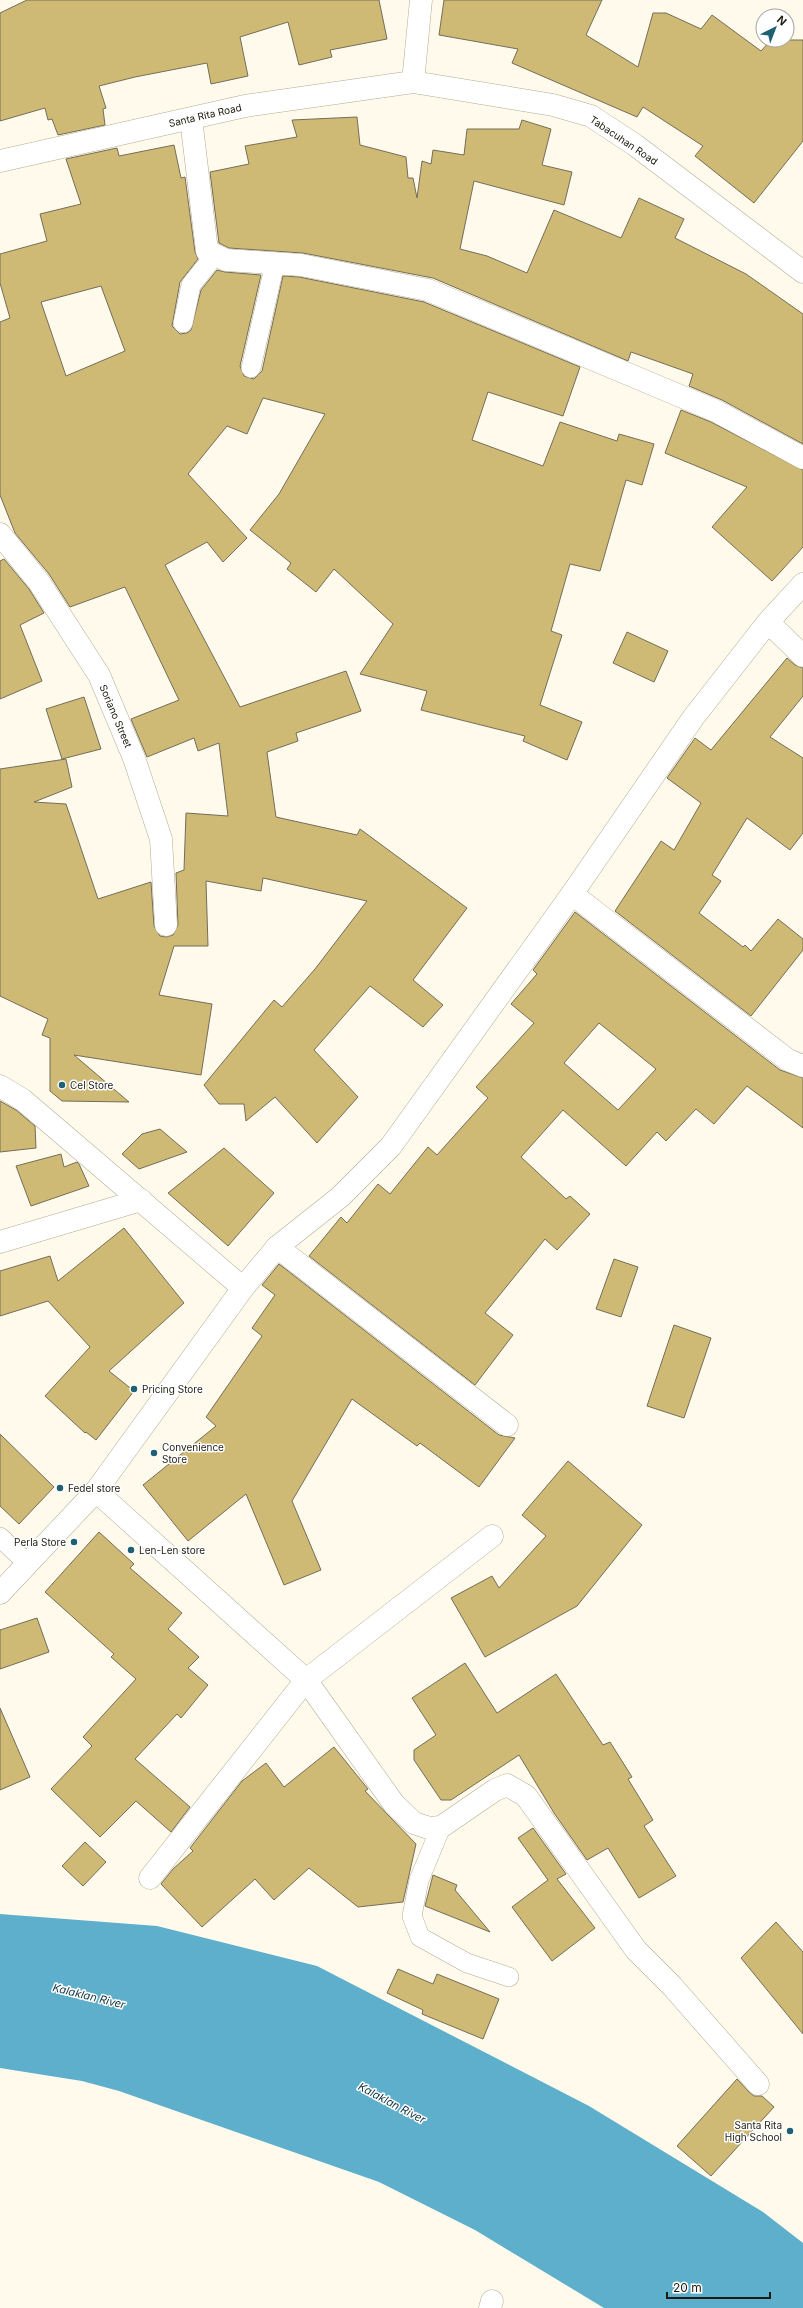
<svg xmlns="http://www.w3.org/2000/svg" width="803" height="2308" viewBox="0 0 803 2308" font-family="Inter,sans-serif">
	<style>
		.water { fill: #5dafcc }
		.building { fill: #ceb975; stroke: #756e57; fill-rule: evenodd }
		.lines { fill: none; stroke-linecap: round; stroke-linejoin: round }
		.service-casing { stroke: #b3ac94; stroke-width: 20 }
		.minor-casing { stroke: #b3ac94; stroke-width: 23 }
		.secondary-casing { stroke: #b3ac94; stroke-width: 23 }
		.service { stroke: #fff; stroke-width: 19 }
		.minor { stroke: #fff; stroke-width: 22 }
		.secondary { stroke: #fff; stroke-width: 22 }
		.poi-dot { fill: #206075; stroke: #fff; stroke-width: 1.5 }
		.labels { text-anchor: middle; stroke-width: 3; stroke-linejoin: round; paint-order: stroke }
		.street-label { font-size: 10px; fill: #1e1c12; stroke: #fff }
		.poi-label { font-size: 10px; fill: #1e1c12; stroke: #fff; text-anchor: start }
		.water-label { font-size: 11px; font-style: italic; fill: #0d3441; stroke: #fff }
	</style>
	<rect width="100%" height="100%" fill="#fffaeb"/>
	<polygon class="water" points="0,1914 157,1926 317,1966 589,2106 763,2212 803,2243 803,2308 604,2308 475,2230 379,2182 119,2091 82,2081 0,2068"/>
	<g class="building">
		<polygon points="27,0 379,0 387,39 330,50 332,57 299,65 288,22 240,37 248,76 211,84 207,63 135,77 99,86 106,108 103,109 105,125 58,135 52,119 48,120 45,108 0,121 0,13"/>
		<polygon points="444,0 602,0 586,35 638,67 653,13 666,13 701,29 712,15 761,51 771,40 803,40 803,141 754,203 695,156 703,146 643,107 637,117 512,63 518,49 439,35"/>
		<polygon points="357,117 360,145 406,157 408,178 413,178 417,198 422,161 431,164 433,150 464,155 467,129 519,129 522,120 551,129 542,165 572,172 564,205 474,181 460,249 487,256 527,273 554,210 621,238 639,198 684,219 675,238 746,274 803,314 803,444 722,400 689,386 693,374 631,352 628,361 433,278 303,253 229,248 219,243 210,172 249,164 245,146 297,137 292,120"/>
		<path d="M174,145l7,33 4,-1 10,75 3,7 -18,23 -8,44 8,8 7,-1 4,-3 10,-40 16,-20 8,2 36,3 -21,91 4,10 10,3 8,-8 21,-95 16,1 125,25 156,65 -17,49 -75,-24 -16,48 71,26 17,-44 57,19 2,-7 35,10 -12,41 -16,-5 -26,91 -30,-7 -19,67 11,4 -22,70 42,17 -15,38 -44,-19 2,-5 -104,-26 6,-19 -67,-17 33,-50 -59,-55 -18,23 -29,-23 4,-6 -41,-33 29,-36 46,-80 -62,-16 -16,36 -20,-8 -39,48 59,64 -24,24 -16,-20 -42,23 75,142 106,-36 15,40 -65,22 2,8 -31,11 9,65 81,18 3,-6 107,79 -54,72 30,25 -20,22 -53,-41 -56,64 44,47 -41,46 -42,-46 -29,24 -2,-17h-25l-15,-19 70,-85 8,7 33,-38 52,-68 -104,-23 -2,13 -55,-10 2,65h-34l-15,49 53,9 -11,71 -127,-20 55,47 -67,-1 -12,-10v-53l-8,-3 6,-16 -48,-23v-227l66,-10 6,28 -38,15 32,2 32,95 53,-17 3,44 6,10 6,1 7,-2 5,-10 -2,-52 8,-3 2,-57 42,3 -9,-73 -21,8 -4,-13 -47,19 -16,-38 48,-19 -54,-113 -55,20 -21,-33 -34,-41 -15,-38v-173l10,-4 -10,-35v-29l47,-13 -7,-27 41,-10 -15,-45 51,-11 2,8zM101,286l24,65 -59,25 -25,-74z"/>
		<polygon points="681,410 711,422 803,470 803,547 772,581 712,527 747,487 665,453"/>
		<polygon points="4,559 29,589 44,613 20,625 42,681 0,699 0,561"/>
		<polygon points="627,632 668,651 654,682 613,663"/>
		<polygon points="787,658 795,665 803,668 803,696 770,737 803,758 803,833 790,850 747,818 712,875 721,881 699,913 743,947 745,945 751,951 778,919 803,939 803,950 751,1016 615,911 661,841 674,850 701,803 667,778 695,738 711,750"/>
		<polygon points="84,697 101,749 62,759 46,709"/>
		<path d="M575,912l205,158 23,8v50l-56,-42 -33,38 -18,-15 -30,32 -9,-9 -31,34 -63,-56 -42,47 45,42 4,-3 20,18 -33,36 -12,-11 -60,74 28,22 -38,50 -166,-129 32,-39 6,6 31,-39 12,10 38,-47 9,8 51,-57 -12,-11 58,-64 -23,-19 26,-30 -4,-4zM599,1023l57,46 -38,41 -54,-47z"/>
		<polygon points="0,1101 16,1110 35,1126 36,1148 0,1152"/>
		<polygon points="160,1129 187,1152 139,1169 122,1154 142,1134"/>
		<polygon points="224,1148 274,1193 228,1246 168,1193"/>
		<polygon points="61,1154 64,1167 77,1162 79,1164 89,1186 31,1206 16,1166"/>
		<polygon points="124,1228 184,1303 109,1371 134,1391 96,1440 86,1432 85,1433 45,1396 90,1347 48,1301 0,1316 0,1271 50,1256 58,1281"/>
		<polygon points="614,1259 638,1267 621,1317 596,1309"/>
		<polygon points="279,1264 499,1435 515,1438 479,1487 420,1443 417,1446 352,1399 292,1501 321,1570 284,1585 246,1494 188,1541 143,1485 216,1426 206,1417 262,1336 252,1328 275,1295 262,1285"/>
		<polygon points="674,1325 711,1338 684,1418 647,1406"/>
		<polygon points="0,1434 54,1487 19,1524 0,1506"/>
		<polygon points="568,1461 642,1525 577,1606 485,1657 451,1598 492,1576 499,1588 546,1536 522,1515"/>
		<polygon points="99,1532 134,1564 130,1568 182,1613 168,1629 199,1657 188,1668 208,1685 181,1718 177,1714 135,1759 190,1807 171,1832 136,1801 100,1837 51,1789 92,1746 83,1737 136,1679 111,1657 114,1654 45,1592"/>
		<polygon points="37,1618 49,1652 0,1669 0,1630"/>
		<polygon points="465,1663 497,1713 556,1674 603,1745 610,1742 632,1777 628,1779 653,1820 644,1826 676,1876 639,1898 608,1848 587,1860 554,1813 519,1755 451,1800 441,1800 414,1760 414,1750 436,1735 412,1698"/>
		<polygon points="0,1708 30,1777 0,1790"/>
		<polygon points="334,1747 368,1789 365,1791 416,1844 403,1902 358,1907 309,1868 274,1900 255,1879 202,1927 161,1884 173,1869 193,1851 190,1848 242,1781 266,1763 284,1787"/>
		<polygon points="533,1828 566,1874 557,1879 595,1928 552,1961 512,1907 548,1880 518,1838"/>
		<polygon points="85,1842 106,1862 83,1886 62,1866"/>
		<polygon points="433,1875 457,1885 455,1890 490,1932 425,1906"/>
		<polygon points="776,1922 803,1952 803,2034 741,1958"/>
		<polygon points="398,1969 433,1984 437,1974 499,1999 483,2039 422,2014 423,2010 387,1993"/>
		<polygon points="737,2079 749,2092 754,2096 762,2096 774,2107 711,2176 677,2146"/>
	</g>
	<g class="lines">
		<g class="service-casing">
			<g id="service">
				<polyline points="183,323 191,285 215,255"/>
				<polyline points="251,368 275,263"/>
				<polyline points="0,1537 28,1564"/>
				<polyline points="441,1827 419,1880 412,1916 420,1937 467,1963 509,1977"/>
			</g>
		</g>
		<g class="minor-casing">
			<g id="minor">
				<polyline points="191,119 207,251 226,260 301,265 428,290 716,411 803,458"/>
				<polyline points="0,534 39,582 99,675 134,758 161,839 166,925"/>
				<polyline points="768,622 803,656"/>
				<polyline points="572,894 788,1060 803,1066"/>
				<polyline points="0,1086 23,1100 243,1288"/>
				<polyline points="0,1242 141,1200"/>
				<polyline points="277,1247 507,1425"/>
				<polyline points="96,1491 306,1680 394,1804 414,1823 429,1828 441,1827 495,1790 507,1785 526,1796 636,1950 672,1986 758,2084"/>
				<polyline points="0,1593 96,1491 243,1288 277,1247 340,1197 391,1146 572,894 693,718 768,622 803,584"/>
				<polyline points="150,1878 306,1680 492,1536"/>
				<polyline points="490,2308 492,2301"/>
			</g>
		</g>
		<g class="secondary-casing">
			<g id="secondary">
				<polyline points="413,82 421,0"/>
				<polyline points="0,161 245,106 413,82 553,105 591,116 635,145 803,272"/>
			</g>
		</g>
		<use href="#service" class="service"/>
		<use href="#minor" class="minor"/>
		<use href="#secondary" class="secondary"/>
	</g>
	<g class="poi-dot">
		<circle cx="62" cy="1085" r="4"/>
		<circle cx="134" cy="1389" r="4"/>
		<circle cx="154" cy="1453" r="4"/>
		<circle cx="60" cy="1488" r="4"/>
		<circle cx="74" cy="1542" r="4"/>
		<circle cx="131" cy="1550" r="4"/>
		<circle cx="790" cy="2131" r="4"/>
	</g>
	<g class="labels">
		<g class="street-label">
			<text transform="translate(205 115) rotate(-13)" y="4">Santa Rita Road</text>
			<text transform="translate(624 140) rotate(34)" y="4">Tabacuhan Road</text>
			<text transform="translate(116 716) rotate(67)" y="4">Soriano Street</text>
		</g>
		<g class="poi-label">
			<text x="70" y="1089">Cel Store</text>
			<text x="142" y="1393">Pricing Store</text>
			<text x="162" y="1451">Convenience<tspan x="162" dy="12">Store</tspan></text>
			<text x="68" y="1492">Fedel store</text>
			<text x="66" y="1546" text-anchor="end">Perla Store</text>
			<text x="139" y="1554">Len-Len store</text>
			<text x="782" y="2129" text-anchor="end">Santa Rita<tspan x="782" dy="12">High School</tspan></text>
		</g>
		<g class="water-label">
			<text transform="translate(89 1996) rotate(14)" y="4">Kalaklan River</text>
			<text transform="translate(392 2103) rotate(28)" y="4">Kalaklan River</text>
		</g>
	</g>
	<g transform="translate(775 28) rotate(42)"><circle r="19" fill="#ffffff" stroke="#a5a4a0"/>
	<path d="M0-3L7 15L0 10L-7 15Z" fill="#206075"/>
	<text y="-6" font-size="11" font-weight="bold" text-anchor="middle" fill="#1e1c12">N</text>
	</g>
	<path d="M667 2292v6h103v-6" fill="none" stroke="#1e1c12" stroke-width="2"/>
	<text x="673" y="2292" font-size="12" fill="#1e1c12" stroke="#ffffff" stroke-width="3" paint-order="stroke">20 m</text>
</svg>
